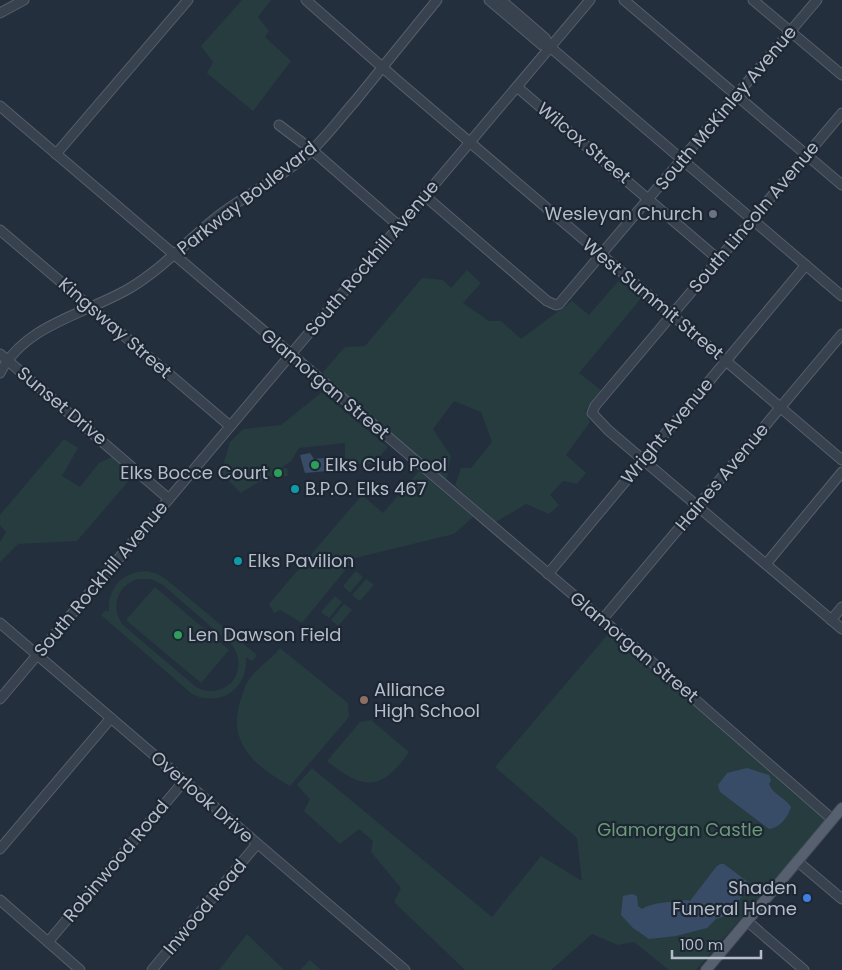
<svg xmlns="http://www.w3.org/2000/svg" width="842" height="970" viewBox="0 0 842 970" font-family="Poppins,sans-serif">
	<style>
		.green { fill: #263c3f; fill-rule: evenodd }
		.water { fill: #394c67 }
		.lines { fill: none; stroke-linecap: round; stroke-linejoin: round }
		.minor-casing { stroke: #565f6c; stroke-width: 11 }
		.major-casing { stroke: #414a57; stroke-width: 12 }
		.minor { stroke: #38414e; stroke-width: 9 }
		.major { stroke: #56606e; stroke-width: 10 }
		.worship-dot { fill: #6b7280; stroke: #1d2633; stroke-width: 2 }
		.leisure-dot { fill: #2e9e5b; stroke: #1d2633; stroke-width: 2 }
		.culture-dot { fill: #0f9aa8; stroke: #1d2633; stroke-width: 2 }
		.education-dot { fill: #8d6e63; stroke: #1d2633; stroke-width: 2 }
		.shop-dot { fill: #3f7fe0; stroke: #1d2633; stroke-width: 2 }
		.labels { text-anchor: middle; stroke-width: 4.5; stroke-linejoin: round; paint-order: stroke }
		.street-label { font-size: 18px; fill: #b4bcc9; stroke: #1d2633 }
		.poi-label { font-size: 18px; fill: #b4bcc9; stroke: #1d2633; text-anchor: start }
		.park-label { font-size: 18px; fill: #6b9a76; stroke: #1d2633 }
	</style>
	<rect width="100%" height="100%" fill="#242f3e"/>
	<g class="green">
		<polygon points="242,0 271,0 258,17 269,31 265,37 291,61 253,111 207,73 213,62 201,46"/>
		<polygon points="467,270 481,283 463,303 489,321 501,321 521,339 572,301 589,315 620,279 643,296 579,373 601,390 585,411 590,422 566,455 586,473 577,484 563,481 550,495 559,505 549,514 526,504 496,522 455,486 461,468 471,468 492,442 481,412 454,401 433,429 451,456 446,482 322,373 345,347 365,346 422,278 443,280 451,288"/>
		<polygon points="322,392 388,447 373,464 345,464 345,443 299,448 291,461 279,469 287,468 288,476 267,477 241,493 221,473 230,442 243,429 281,425"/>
		<polygon points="64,439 78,448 62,476 80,487 99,463 114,456 132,477 77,541 18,544 0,562 0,542 6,532 0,525 0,515"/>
		<polygon points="419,471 473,517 454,534 355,558 302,623 280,610 274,613 269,604 362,495 383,513"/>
		<path d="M147,571l11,3 9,6 90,75 -5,6 -6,-4c3,31 -26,51 -54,37l-91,-79 5,-5 3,2c-2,-24 14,-41 38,-41zM137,579h14l12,6 69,60c19,26 -7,57 -36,42l-73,-62c-13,-17 -6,-39 14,-46z"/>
		<polygon points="356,571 363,577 350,593 343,586"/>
		<polygon points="366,579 374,585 360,601 352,595"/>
		<polygon points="155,587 229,650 201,683 126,620"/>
		<polygon points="335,596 342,602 329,618 321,612"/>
		<polygon points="344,604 352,610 338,626 331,620"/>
		<polygon points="609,633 827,819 696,970 669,970 634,942 618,945 592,934 551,970 465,970 394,902 401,888 371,852 373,841 359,829 340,844 304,811 310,799 297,785 312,768 492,917 541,856 582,881 577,838 495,767"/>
		<path d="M280,648l68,55 1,14 -59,69c-33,-19 -63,-41 -50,-84 3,-7 4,-15 8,-21 9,-14 23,-21 32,-33z"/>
		<path d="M371,720l38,32c-28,40 -46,38 -82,9l33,-39z"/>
		<polygon points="247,934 284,970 219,970"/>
		<polygon points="310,960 321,970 300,970"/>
	</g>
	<g class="water">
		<polygon points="310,453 314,459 325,458 327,471 305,473 300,455"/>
		<path d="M747,768l22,7 2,5 -2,4c4,11 17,14 22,23 -3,10 -11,21 -22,22l-49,-37 -2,-7 9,-12z"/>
		<path d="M720,864h4l24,18 1,5 -21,28 -12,4 -9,9 -31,8 -27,3 -16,-11 -12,-13 2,-19 9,-2 5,2 1,10 4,3c10,-7 32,-7 45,-9l3,1 26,-34z"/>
	</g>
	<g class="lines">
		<g class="minor-casing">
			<g id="minor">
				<polyline points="306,0 398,81 842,460"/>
				<polyline points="489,0 542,45 550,47"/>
				<polyline points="501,0 545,38 550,47 842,296"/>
				<polyline points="624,0 842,185"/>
				<polyline points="753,0 842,75"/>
				<polyline points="0,13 24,0"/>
				<polyline points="517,87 718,259"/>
				<polyline points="0,106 652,662 832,819"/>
				<polyline points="842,113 595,406 592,413 608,430 842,629"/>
				<polyline points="279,125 312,150 399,226"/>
				<polyline points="56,154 188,0"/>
				<polyline points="425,196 547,301 556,305 559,304 817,0"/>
				<polyline points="0,230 230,426"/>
				<polyline points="0,354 169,499"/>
				<path d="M0,373c25,-49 86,-59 130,-85 33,-20 58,-48 88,-72 30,-23 65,-39 93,-65 16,-15 30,-34 45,-51 27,-33 54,-67 81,-100"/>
				<polyline points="766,564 842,472"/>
				<polyline points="548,574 806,265"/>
				<polyline points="602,620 842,334"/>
				<polyline points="831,620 842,607"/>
				<polyline points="0,623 405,970"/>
				<polyline points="0,699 590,0"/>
				<polyline points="0,849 111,718"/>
				<polyline points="797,861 842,899"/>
				<polyline points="0,900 80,970"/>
				<polyline points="747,921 804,970"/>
				<polyline points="48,942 184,781"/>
				<polyline points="152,970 257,844"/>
			</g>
		</g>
		<g class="major-casing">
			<polyline id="major" points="706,970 842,808"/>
		</g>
		<use href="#minor" class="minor"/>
		<use href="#major" class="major"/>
	</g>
	<circle class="worship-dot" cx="713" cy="214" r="5"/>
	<g class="leisure-dot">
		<circle cx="315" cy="465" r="5"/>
		<circle cx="278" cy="473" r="5"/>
		<circle cx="178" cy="635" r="5"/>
	</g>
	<g class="culture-dot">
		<circle cx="295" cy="489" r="5"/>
		<circle cx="238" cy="561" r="5"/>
	</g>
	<circle class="education-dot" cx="364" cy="700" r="5"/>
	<circle class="shop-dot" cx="807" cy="898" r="5"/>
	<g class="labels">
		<g class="street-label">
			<text transform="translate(726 108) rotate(-50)" y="6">South McKinley Avenue</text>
			<text transform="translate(584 143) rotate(40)" y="6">Wilcox Street</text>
			<text transform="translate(247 198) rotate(-38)" y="6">Parkway Boulevard</text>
			<text transform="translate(754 217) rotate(-50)" y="6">South Lincoln Avenue</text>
			<text transform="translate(372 258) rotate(-50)" y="6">South Rockhill Avenue</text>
			<text transform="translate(653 299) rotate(40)" y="6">West Summit Street</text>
			<text transform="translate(115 328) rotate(41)" y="6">Kingsway Street</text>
			<text transform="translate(325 384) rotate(40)" y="6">Glamorgan Street</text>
			<text transform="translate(62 406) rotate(40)" y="6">Sunset Drive</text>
			<text transform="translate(667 431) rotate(-50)" y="6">Wright Avenue</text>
			<text transform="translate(722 477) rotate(-50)" y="6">Haines Avenue</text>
			<text transform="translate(101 579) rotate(-50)" y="6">South Rockhill Avenue</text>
			<text transform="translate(634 647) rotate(40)" y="6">Glamorgan Street</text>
			<text transform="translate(202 797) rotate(41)" y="6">Overlook Drive</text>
			<text transform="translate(116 861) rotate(-50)" y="6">Robinwood Road</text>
			<text transform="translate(205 907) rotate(-50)" y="6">Inwood Road</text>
		</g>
		<g class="poi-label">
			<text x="703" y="220" text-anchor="end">Wesleyan Church</text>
			<text x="325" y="471">Elks Club Pool</text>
			<text x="268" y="479" text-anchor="end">Elks Bocce Court</text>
			<text x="305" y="495">B.P.O. Elks 467</text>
			<text x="248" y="567">Elks Pavilion</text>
			<text x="188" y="641">Len Dawson Field</text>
			<text x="374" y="696">Alliance<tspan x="374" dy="21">High School</tspan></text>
			<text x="797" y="894" text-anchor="end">Shaden<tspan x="797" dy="21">Funeral Home</tspan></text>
		</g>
		<g class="park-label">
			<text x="680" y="836">Glamorgan Castle</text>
		</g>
	</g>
	<path d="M672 950v8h89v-8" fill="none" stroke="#b4bcc9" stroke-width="2.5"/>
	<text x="680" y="950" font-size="15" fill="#b4bcc9" stroke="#1d2633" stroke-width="4" paint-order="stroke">100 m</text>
</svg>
